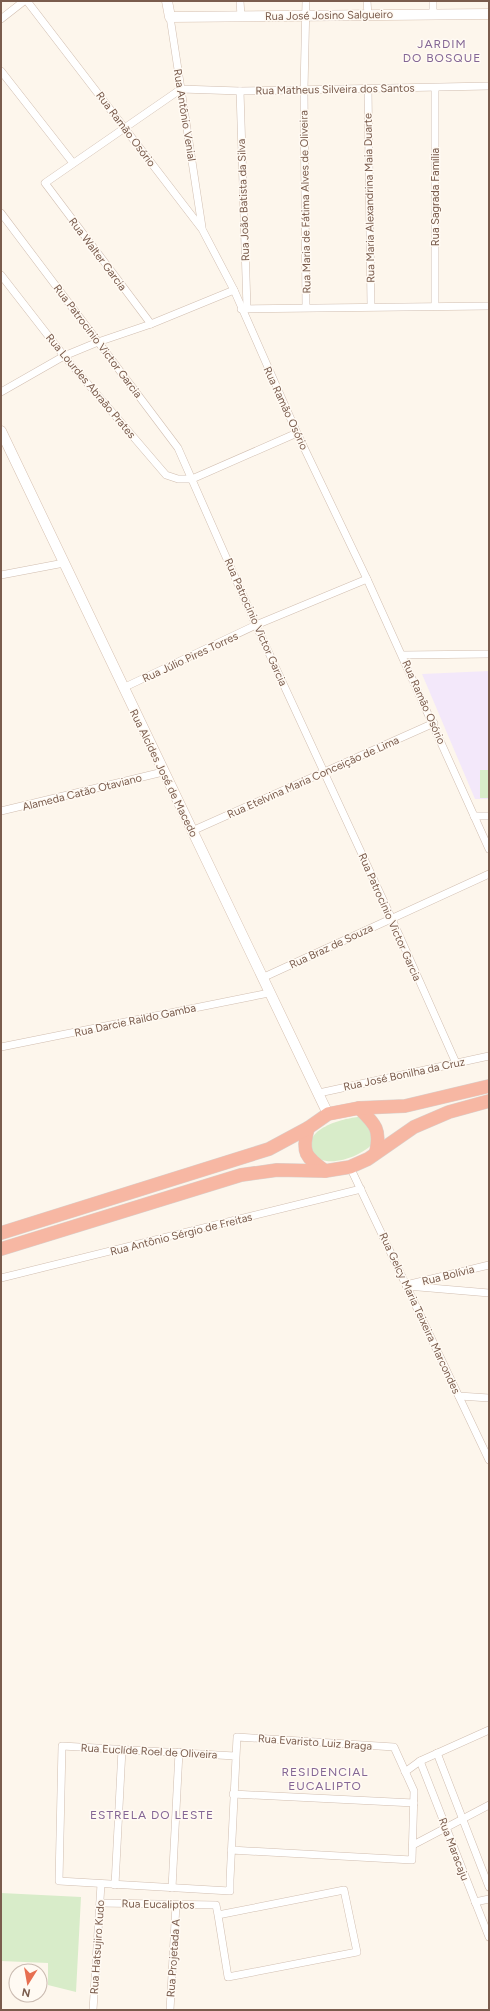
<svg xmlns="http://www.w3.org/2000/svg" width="490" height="2011" viewBox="0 0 490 2011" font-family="Figtree,sans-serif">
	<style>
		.education { fill: #f3e8fa }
		.green { fill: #d8ecc9 }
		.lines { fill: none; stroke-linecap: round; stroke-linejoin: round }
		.street-casing { stroke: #d1beb0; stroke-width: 8 }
		.secondary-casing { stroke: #d6c0b0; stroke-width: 11 }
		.highway-casing { stroke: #dad1cd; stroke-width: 14 }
		.street { stroke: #fff; stroke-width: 7 }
		.secondary { stroke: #fff; stroke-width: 10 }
		.highway { stroke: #f7b7a3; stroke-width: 13 }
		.labels { text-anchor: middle; stroke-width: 3; stroke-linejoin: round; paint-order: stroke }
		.street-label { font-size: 11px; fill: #7a5c4d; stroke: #fffaf3 }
		.neighbourhood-label { font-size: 12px; letter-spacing: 1px; fill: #846695; stroke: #fffaf3 }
	</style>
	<rect width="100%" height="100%" fill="#fdf6ec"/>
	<polygon class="education" points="489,671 489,799 475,799 422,674"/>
	<g class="green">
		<rect x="480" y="770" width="9" height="28"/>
		<path d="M359,1117l14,8v18c-10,13 -49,28 -60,10 -13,-24 31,-35 46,-36z"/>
		<polygon points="1,1893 81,1897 76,1992 48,1985 48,1963 1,1961"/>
	</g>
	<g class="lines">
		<g class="street-casing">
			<g id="street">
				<polyline points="27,1 202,229 234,290 297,433 367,579 489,849"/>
				<polyline points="240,1 241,16"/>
				<polyline points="367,1 368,15"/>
				<polyline points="433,1 433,14"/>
				<polyline points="170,17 202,227"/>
				<polyline points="1,19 24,1"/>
				<polyline points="1,71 73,163"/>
				<polyline points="435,88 435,306"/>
				<polyline points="368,89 371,306"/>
				<polyline points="240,91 247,308"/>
				<polyline points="1,213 178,448 256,625 391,917 456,1063"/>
				<polyline points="1,275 64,356 166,475 178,479 192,479 297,433"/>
				<polyline points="306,307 304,90 306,1"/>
				<polyline points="241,309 489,306"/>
				<polyline points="151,324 45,183 181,89 240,91 489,86"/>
				<polyline points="1,392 64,356 98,342 151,324 234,290"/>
				<polyline points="1,575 64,563"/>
				<polyline points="403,655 489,654"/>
				<polyline points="123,688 256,625 367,579"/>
				<polyline points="1,811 163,772"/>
				<polyline points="474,816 489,816"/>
				<polyline points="192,831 434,723"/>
				<polyline points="262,978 489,874"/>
				<polyline points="1,1047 269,993"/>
				<polyline points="319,1093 489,1056"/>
				<polyline points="350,1167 489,1460"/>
				<polyline points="1,1278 361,1189"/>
				<polyline points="406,1285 489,1265"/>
				<polyline points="407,1286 489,1293"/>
				<polyline points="459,1396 489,1398"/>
				<polyline points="437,1753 489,1887"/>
				<polyline points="420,1761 489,1937"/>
				<polyline points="405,1772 420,1761 489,1730"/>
				<polyline points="233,1794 414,1803"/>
				<polyline points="413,1845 489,1805"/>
				<polyline points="231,1850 412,1860 414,1791 394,1747 237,1737 230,1880 230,1891 59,1881 62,1746 235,1756"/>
				<polyline points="115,1885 122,1749"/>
				<polyline points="172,1888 179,1752"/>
				<polyline points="475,1902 489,1899"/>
				<polyline points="100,1903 216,1905 218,1915 228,1977 357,1952 344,1890 218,1915"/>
				<polyline points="93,2010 101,1884"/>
				<polyline points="170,2010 176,1905"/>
			</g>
		</g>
		<g class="secondary-casing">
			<g id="secondary">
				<polyline points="167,1 170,17 489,14"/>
				<polyline points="1,431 328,1114"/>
			</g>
		</g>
		<g class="highway-casing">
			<g id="highway">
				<path d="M359,1108c16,16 22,21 17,44"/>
				<path d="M308,1128c-7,25 -2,29 17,43"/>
				<polyline points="1,1233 269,1149 308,1128 328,1114 359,1108 405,1106 489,1086"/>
				<polyline points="1,1249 241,1175 277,1170 325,1171 350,1167 368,1159 414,1127 449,1112 489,1101"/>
			</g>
		</g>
		<use href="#street" class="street"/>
		<use href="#secondary" class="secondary"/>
		<use href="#highway" class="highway"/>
	</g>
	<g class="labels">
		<g class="street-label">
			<text transform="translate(329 15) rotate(-1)" y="4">Rua José Josino Salgueiro</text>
			<text transform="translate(335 89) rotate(-1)" y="4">Rua Matheus Silveira dos Santos</text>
			<text transform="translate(185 115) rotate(81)" y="4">Rua Antônio Venial</text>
			<text transform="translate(126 129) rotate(53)" y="4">Rua Ramão Osório</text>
			<text transform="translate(435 197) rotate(-90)" y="4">Rua Sagrada Família</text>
			<text transform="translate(369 198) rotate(-91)" y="4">Rua Maria Alexandrina Maia Duarte</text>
			<text transform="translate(243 200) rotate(-92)" y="4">Rua João Batista da Silva</text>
			<text transform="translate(305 202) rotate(-91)" y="4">Rua Maria de Fátima Alves de Oliveira</text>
			<text transform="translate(98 254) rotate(53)" y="4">Rua Walter Garcia</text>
			<text transform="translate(98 341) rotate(53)" y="4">Rua Patrocinio Victor Garcia</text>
			<text transform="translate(91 386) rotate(50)" y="4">Rua Lourdes Abraão Prates</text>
			<text transform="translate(286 408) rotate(65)" y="4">Rua Ramão Osório</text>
			<text transform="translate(256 622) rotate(66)" y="4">Rua Patrocinio Victor Garcia</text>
			<text transform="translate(190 657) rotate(-25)" y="4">Rua Júlio Pires Torres</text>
			<text transform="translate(424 702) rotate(66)" y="4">Rua Ramão Osório</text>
			<text transform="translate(164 773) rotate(64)" y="4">Rua Alcídes José de Macedo</text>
			<text transform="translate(313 777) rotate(-24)" y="4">Rua Etelvina Maria Conceição de Lima</text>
			<text transform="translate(82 792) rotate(-14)" y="4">Alameda Catão Otaviano</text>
			<text transform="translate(390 917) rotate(66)" y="4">Rua Patrocinio Victor Garcia</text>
			<text transform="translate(331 946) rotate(-25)" y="4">Rua Braz de Souza</text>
			<text transform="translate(135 1020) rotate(-12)" y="4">Rua Darcie Raildo Gamba</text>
			<text transform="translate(404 1074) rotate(-12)" y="4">Rua José Bonilha da Cruz</text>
			<text transform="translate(181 1234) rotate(-14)" y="4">Rua Antônio Sérgio de Freitas</text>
			<text transform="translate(448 1275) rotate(-14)" y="4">Rua Bolívia</text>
			<text transform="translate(420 1313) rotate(65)" y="4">Rua Gelcy Maria Teixeira Marcondes</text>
			<text transform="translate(315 1742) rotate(4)" y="4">Rua Evaristo Luiz Braga</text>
			<text transform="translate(149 1751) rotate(3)" y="4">Rua Euclíde Roel de Oliveira</text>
			<text transform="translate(454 1849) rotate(69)" y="4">Rua Maracaju</text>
			<text transform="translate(158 1904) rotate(1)" y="4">Rua Eucaliptos</text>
			<text transform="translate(97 1947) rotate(-86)" y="4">Rua Hatsujiro Kudo</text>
			<text transform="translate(173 1958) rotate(-86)" y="4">Rua Projetada A</text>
		</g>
		<g class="neighbourhood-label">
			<text x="442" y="48">JARDIM<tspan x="442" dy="14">DO BOSQUE</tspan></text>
			<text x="325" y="1776">RESIDENCIAL<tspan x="325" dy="14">EUCALIPTO</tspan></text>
			<text x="152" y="1819">ESTRELA DO LESTE</text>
		</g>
	</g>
	<rect width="490" height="2011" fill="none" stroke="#7a5c4d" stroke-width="4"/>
	<g transform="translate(28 1983) rotate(191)"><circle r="19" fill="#fffaf3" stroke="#cabbb1"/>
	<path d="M0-3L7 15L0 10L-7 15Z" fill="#e76f51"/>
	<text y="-6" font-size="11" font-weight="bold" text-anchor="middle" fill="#7a5c4d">N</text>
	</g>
</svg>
